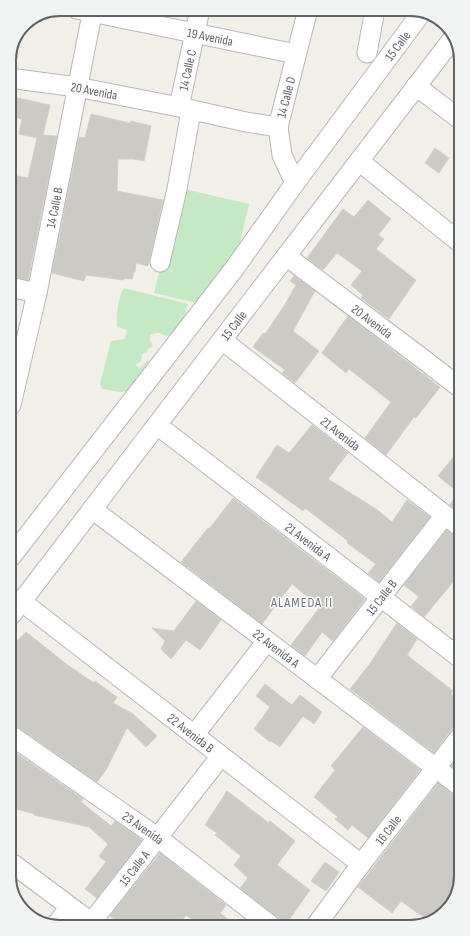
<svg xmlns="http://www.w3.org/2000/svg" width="470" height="936" viewBox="0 0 470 936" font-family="'Sofia Sans Condensed',sans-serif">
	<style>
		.green { fill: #c5e8c5 }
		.building { fill: #cccac5; stroke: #d6d1c6 }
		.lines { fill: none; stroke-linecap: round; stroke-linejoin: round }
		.minor-casing { stroke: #b5b8bc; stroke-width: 21 }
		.minor { stroke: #fff; stroke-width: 19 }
		.labels { text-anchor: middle; stroke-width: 3; stroke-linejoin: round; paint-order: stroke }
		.street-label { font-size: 13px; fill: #5f6368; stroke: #fff }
		.neighbourhood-label { font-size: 14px; letter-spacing: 1px; fill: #70757a; stroke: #fff }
		.rim { fill: none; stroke: #5f6368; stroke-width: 2 }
	</style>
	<rect width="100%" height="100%" fill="#f1efe8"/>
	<g class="green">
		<polygon points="180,188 249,204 234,269 206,305 154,293"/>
		<path d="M124,288l64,16c-6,17 -3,21 -19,32l-6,-1 -3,-2h-5l-5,2v6l3,5 -5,3 -2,4 -4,1 -1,7 -6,4 5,3 8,-8 3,7 -9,10h-6l-2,14 -14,1 -18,-3 -2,-5 11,-43 14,-2 2,-9 -10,-3c0,-14 0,-27 7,-39z"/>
	</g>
	<g class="building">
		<polygon points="9,96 50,105 43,135 57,136 28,280 10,276 10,185 12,175 28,178 37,138 19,134 22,119 9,116"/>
		<polygon points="91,114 130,123 131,121 151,126 144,161 134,159 118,159 117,191 163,200 148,266 136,263 135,272 134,272 132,279 124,278 124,280 86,275 84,281 52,273 79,137 85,138"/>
		<polygon points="435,148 449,158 439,173 425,163"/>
		<polygon points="368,200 391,219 378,235 384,239 376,249 416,280 389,319 361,298 363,295 351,285 362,271 337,253 323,270 307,258 343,209 354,217"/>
		<polygon points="294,276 315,291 293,331 319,351 295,383 282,373 285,370 253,347 263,333 265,334 284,306 296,285 290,281"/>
		<polygon points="348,316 440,387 416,418 414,417 386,455 365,438 391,402 349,369 346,373 322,353"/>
		<polygon points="312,425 348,453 328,479 376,509 392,522 407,500 430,517 379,582 368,573 376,564 347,543 348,541 305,508 303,511 256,477 277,445 289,453"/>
		<polygon points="459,450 459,512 450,505 458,492 438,476"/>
		<polygon points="233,498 365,599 333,641 322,632 305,656 291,645 320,607 292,584 262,624 181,562 208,528 209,529"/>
		<polygon points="447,530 453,535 459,537 460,586 453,582 424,617 411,606 419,597 404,585"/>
		<polygon points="196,601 221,620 200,650 186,640 171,659 161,649 165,641 152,628 174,631"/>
		<polygon points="397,623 417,639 407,655 453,691 451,694 460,701 460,726 456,727 451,730 434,753 350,689 369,665"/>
		<polygon points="26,632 69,666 94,683 95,681 117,697 113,703 133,714 157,736 146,747 127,728 106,770 97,782 18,727 12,725 12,646"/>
		<polygon points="265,684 292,705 300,695 322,712 314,724 303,716 280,747 271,741 270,742 254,729 270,707 256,696"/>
		<polygon points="363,727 420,770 368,838 352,825 348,830 335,819 338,817 314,797 335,770 331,766"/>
		<polygon points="12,750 83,799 81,802 111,826 115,821 142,840 97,898 85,889 106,862 99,856 108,844 89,827 34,815 35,814 12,808"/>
		<polygon points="460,754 461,773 451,766"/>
		<polygon points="438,783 454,796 461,798 461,876 452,905 430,922 401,901 392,913 358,887"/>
		<polygon points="227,791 269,823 270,821 295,841 277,865 310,890 286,924 240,888 248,878 234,865 241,856 215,835 217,833 205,825"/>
		<polygon points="160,853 226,905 220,913 235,925 200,925 186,915 178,926 123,926 110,916"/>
		<polygon points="325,862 339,872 326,891 311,881"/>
	</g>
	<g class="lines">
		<g class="minor-casing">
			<g id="minor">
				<path id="s1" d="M77,9l219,45"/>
				<polyline points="367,53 375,9"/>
				<path id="s2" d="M9,78l68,9 102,20 67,15 32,5"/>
				<polyline points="416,86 458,118"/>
				<path id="s3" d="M179,107l21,-98"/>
				<polyline points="359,161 458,241"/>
				<path id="s4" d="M295,183l-13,-28 -4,-28 30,-118"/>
				<path id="s5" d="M286,256l137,103 36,28"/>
				<polyline points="160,262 177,189 191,111"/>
				<polyline points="10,287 37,293"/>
				<path id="s6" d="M222,340l237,186"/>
				<path id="s7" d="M11,405l26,-112 56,-284"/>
				<path id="s8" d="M157,425l303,233"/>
				<path id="s9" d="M92,509l369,278"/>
				<path id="s10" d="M11,557l223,-288 61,-86 127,-171"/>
				<path id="s11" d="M21,601l340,263"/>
				<path id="s12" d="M12,614l442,-577"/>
				<path id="s13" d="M317,679l128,-164"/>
				<polyline points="194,735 267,641"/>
				<path id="s14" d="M12,736l145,101 113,88"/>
				<polyline points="13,864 96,926"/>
				<path id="s15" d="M91,923l130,-167"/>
				<path id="s16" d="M317,924l44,-60 99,-127"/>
				<polyline points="55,926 70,907"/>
			</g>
		</g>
		<use href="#minor" class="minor"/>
	</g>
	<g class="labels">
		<g class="street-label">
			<text dy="5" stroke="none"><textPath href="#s1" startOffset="136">19 Avenida</textPath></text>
			<text dy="5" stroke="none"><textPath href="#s10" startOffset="641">15 Calle</textPath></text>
			<text dy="5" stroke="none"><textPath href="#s3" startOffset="38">14 Calle C</textPath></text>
			<text dy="5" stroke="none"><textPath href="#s2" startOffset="86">20 Avenida</textPath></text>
			<text dy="5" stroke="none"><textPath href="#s4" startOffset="90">14 Calle D</textPath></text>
			<text dy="5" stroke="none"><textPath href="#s7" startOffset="202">14 Calle B</textPath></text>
			<text dy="5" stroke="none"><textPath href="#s5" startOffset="108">20 Avenida</textPath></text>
			<text dy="5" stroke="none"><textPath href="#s12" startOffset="364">15 Calle</textPath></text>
			<text dy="5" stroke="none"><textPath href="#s6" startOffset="151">21 Avenida</textPath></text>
			<text dy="5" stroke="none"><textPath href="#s8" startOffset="191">21 Avenida A</textPath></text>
			<text dy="5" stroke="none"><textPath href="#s13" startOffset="104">15 Calle B</textPath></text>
			<text dy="5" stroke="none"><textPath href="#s9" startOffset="231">22 Avenida A</textPath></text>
			<text dy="5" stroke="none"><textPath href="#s11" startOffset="215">22 Avenida B</textPath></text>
			<text dy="5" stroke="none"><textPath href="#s14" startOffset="160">23 Avenida</textPath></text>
			<text dy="5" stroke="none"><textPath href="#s16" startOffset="118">16 Calle</textPath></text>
			<text dy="5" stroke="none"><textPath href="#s15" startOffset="70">15 Calle A</textPath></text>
		</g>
		<g class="neighbourhood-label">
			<text x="302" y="607">ALAMEDA II</text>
		</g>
	</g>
	<path d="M0 0H470V936H0ZM60 16H410A44 44 0 0 1 454 60V876A44 44 0 0 1 410 920H60A44 44 0 0 1 16 876V60A44 44 0 0 1 60 16Z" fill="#f2f3f3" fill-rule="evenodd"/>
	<path class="rim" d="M60 16H410A44 44 0 0 1 454 60V876A44 44 0 0 1 410 920H60A44 44 0 0 1 16 876V60A44 44 0 0 1 60 16Z"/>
</svg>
